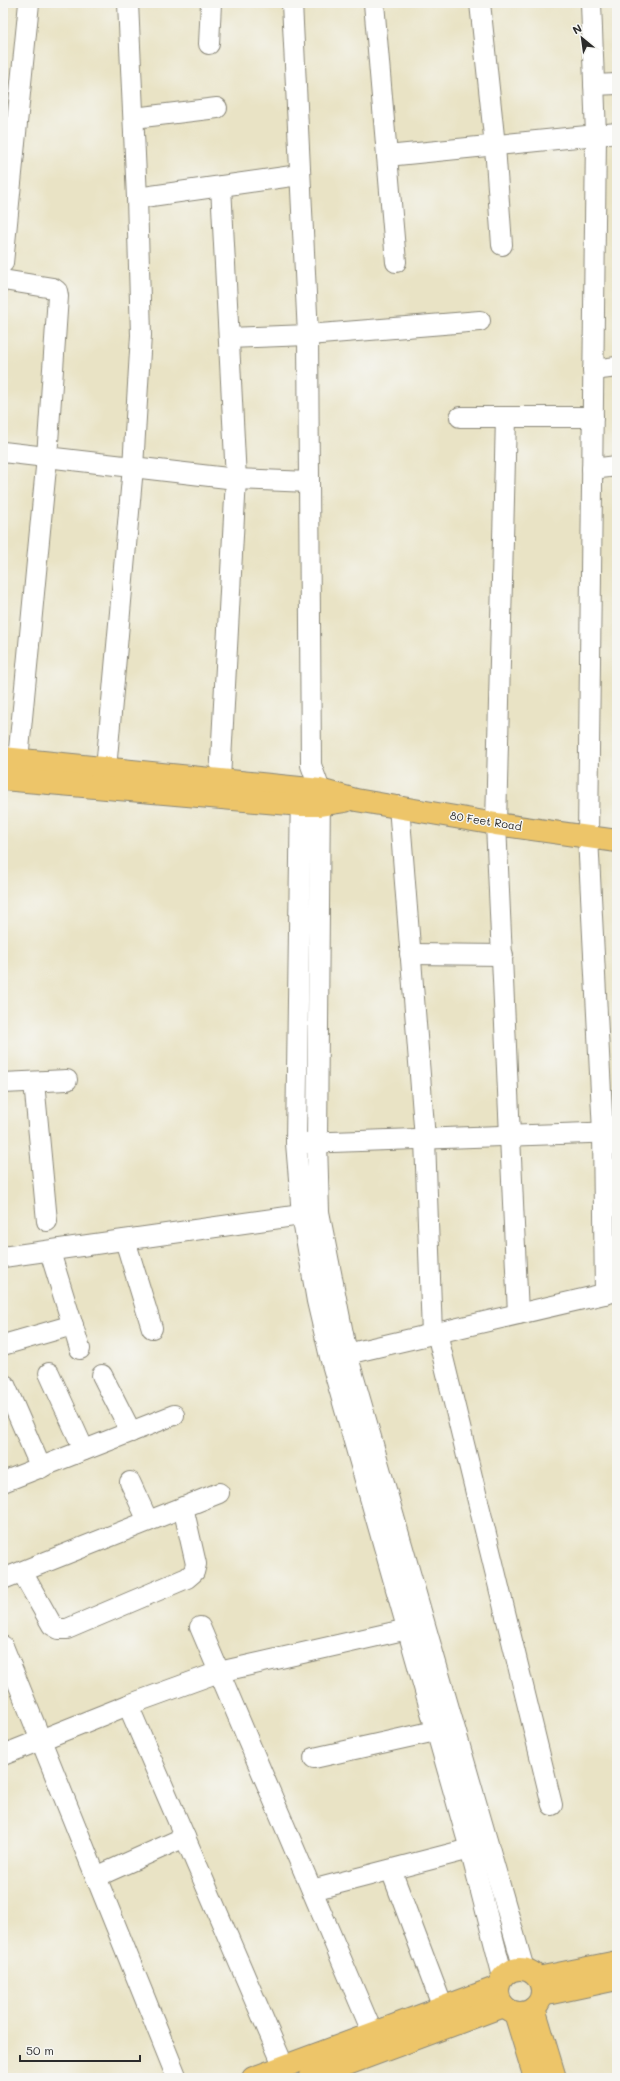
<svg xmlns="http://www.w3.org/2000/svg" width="620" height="2081" viewBox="0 0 620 2081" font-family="Mali,sans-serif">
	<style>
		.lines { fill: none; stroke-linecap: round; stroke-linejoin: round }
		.minor-casing { stroke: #8a8778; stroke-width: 22 }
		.major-casing { stroke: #8a8778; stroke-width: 24 }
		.highway-casing { stroke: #8a8778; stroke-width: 24 }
		.minor { stroke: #fff; stroke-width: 20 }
		.major { stroke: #edc569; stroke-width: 22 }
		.highway { stroke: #edc569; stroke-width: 22 }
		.labels { text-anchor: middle; stroke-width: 3; stroke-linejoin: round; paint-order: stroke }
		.street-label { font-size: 11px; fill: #2b2b2b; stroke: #f6f6f2 }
	</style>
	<rect width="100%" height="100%" fill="#f6f6f2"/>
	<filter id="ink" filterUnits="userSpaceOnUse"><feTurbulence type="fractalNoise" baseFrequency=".025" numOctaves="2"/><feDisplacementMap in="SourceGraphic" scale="8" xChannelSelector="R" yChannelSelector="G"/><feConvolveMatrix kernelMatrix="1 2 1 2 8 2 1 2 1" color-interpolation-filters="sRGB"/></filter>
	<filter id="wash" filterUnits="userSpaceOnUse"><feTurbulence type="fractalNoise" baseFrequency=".012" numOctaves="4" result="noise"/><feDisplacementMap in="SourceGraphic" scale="16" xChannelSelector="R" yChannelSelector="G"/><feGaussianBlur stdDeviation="0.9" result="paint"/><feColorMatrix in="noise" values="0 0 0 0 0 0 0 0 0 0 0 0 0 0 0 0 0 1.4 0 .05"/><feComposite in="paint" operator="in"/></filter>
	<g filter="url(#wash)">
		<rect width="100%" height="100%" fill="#e9e3c5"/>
	</g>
	<g filter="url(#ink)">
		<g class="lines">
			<g class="minor-casing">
				<g id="minor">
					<polyline points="292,3 308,335 311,765 320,790 317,1142 319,1212 347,1354 524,1969"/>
					<polyline points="374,3 396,262"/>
					<polyline points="480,3 495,146 502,245"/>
					<polyline points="591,3 596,135 588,837 603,1132 605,1294"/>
					<polyline points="209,44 211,3"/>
					<polyline points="594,85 617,84"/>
					<polyline points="134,118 217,108"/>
					<polyline points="387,156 617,133"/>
					<polyline points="137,198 299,175"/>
					<polyline points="3,263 29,3"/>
					<polyline points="3,280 53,288 57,291 58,296 47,457 18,760"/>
					<polyline points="229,338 308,335 480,321"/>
					<polyline points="593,370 617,367"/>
					<polyline points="460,417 593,417"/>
					<polyline points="506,417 496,824 518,1314"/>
					<polyline points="3,452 236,479 309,482"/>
					<polyline points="592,469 617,466"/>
					<polyline points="106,769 133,467 141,335 137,198 128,3"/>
					<polyline points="220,779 236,479 221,186"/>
					<polyline points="301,789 296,1143 302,1215 317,1301 330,1357 470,1849 503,1977"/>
					<polyline points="399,806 425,1139 432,1334"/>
					<polyline points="410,954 503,955"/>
					<polyline points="34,1082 47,1221"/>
					<polyline points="3,1083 67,1080"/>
					<polyline points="304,1143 617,1132"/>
					<polyline points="125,1240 152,1328"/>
					<polyline points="50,1252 80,1349"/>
					<polyline points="3,1257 315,1213"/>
					<polyline points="437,1333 552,1805"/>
					<polyline points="3,1345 73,1325"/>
					<polyline points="334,1357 617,1291"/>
					<polyline points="49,1373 84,1450"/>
					<polyline points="102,1375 131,1432"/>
					<polyline points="5,1385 41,1468"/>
					<polyline points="3,1482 174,1415"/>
					<polyline points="130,1482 148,1521"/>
					<polyline points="22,1572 52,1625 59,1629 67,1629 187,1578 194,1572 196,1564 183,1507"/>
					<polyline points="3,1579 219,1493"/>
					<polyline points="200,1627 373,2034"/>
					<polyline points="3,1646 177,2078"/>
					<polyline points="128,1705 284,2067"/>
					<polyline points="3,1755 128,1705 219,1672 421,1626"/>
					<polyline points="314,1758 449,1728"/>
					<polyline points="391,1870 443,2008"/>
					<polyline points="96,1877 185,1837"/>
					<polyline points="312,1890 470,1849"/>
				</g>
			</g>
			<g class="major-casing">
				<g id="major">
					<polyline points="3,758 320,790 356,800 496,824 617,841"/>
					<polyline points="3,779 301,805 320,805 345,801"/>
					<polyline points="534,2008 555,2078"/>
					<polyline points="515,2013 535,2078"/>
				</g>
			</g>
			<g class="highway-casing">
				<g id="highway">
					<circle cx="520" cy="1991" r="22"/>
					<polyline points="538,1978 617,1962"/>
					<polyline points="542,1995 617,1979"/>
					<polyline points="253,2078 498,1987"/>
					<polyline points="310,2078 503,2006"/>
				</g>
			</g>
			<use href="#minor" class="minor"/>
			<use href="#major" class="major"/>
			<use href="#highway" class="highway"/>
		</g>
	</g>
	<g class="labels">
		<g class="street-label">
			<text transform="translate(486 821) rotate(9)" y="4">80 Feet Road</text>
		</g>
	</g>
	<rect width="620" height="2081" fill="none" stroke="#f6f6f2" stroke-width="16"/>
	<g transform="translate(582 38) rotate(331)" stroke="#f6f6f2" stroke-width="3" paint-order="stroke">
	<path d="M0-3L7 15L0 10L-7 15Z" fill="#2b2b2b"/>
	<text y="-6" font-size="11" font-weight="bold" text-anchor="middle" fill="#2b2b2b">N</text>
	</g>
	<path d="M20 2055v6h120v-6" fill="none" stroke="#2b2b2b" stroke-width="2"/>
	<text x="26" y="2055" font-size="12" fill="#2b2b2b" stroke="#f6f6f2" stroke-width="3" paint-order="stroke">50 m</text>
</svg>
